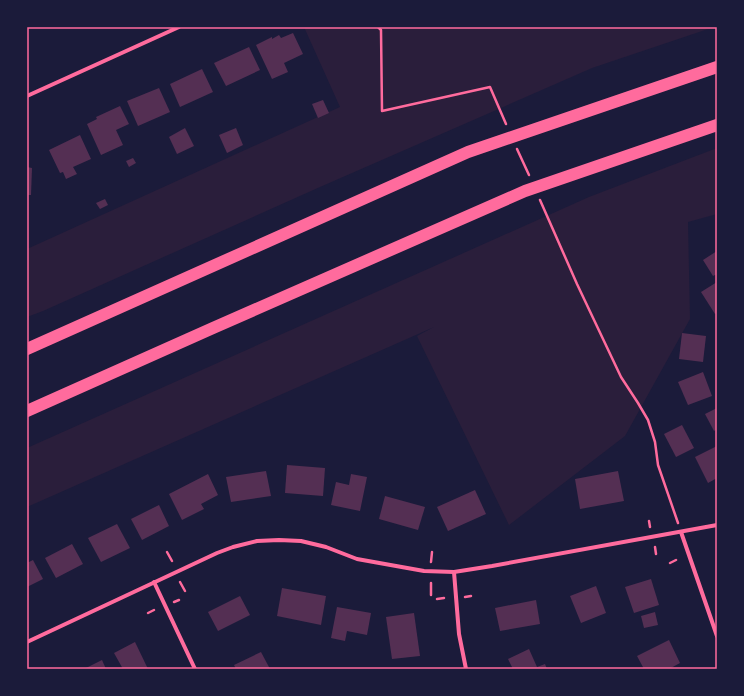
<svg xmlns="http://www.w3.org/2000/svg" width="744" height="696" viewBox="0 0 744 696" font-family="Lato,sans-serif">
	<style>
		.green { fill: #2a1e3b }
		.building { fill: #542f53 }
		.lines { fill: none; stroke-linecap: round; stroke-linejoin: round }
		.path { stroke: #ff6b9d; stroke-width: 2.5 }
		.minor { stroke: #ff6b9d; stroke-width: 4 }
		.motorway { stroke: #ff6b9d; stroke-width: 12 }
		.neatline { fill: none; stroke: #ff6b9d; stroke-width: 1.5 }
	</style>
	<rect width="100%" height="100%" fill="#1b1b3a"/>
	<g class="green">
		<polygon points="304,27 714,27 592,68 320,187 43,311 27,317 27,249 340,107"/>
		<polygon points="717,148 717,214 688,222 690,319 625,436 509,525 417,336 434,327 27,507 27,448 589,197"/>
	</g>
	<g class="building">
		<polygon points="293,33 303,54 284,63 288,72 272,79 256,45 272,37 272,39 279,35 281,38"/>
		<polygon points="249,47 260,70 226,86 214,63"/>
		<polygon points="202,69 213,92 180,107 170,84"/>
		<polygon points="159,88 170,112 138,126 127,101"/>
		<polygon points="323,100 329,113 318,118 312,104"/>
		<polygon points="120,106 129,124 116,130 123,145 101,155 87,124 97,119 96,117"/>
		<polygon points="185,128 194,146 177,154 169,137"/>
		<polygon points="236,128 243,145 227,153 219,135"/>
		<polygon points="80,135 91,159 73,167 77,174 66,179 63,172 60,173 49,150"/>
		<polygon points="133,158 136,163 129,167 126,161"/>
		<polygon points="27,167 32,168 31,195 27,195"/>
		<polygon points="105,199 108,205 100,209 96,203"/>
		<polygon points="717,251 717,274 713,276 703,260"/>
		<polygon points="717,282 717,313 715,314 701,292"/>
		<polygon points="682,333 706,336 703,362 679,359"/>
		<polygon points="703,372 712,396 688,405 678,382"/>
		<polygon points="717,408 717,429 714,431 705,414"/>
		<polygon points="682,425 694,448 676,457 664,434"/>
		<polygon points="717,446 717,478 708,483 695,457"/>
		<polygon points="287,465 325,468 323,496 285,493"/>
		<polygon points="266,471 271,496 231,502 226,477"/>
		<polygon points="618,471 624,501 580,509 575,479"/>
		<polygon points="208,474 218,495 201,504 204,509 182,520 169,494"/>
		<polygon points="351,474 367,477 360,511 331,505 336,482 349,485"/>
		<polygon points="475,490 486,514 448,531 437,507"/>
		<polygon points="385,496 425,507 418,530 379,519"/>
		<polygon points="159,505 169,526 142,540 131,519"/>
		<polygon points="117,524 130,548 101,562 88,538"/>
		<polygon points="72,544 83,564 56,578 45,558"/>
		<polygon points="33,560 43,579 27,587 27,563"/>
		<polygon points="651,579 659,605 634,613 625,587"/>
		<polygon points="596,586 606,613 581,623 570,596"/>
		<polygon points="282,588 326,596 321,625 277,616"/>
		<polygon points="240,596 250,615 218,631 208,612"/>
		<polygon points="536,600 540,624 500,631 495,608"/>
		<polygon points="337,607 371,613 367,635 347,631 345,641 331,638"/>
		<polygon points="655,612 658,625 644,628 641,616"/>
		<polygon points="414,613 420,656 392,659 386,617"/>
		<polygon points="669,640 680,663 669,669 644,669 637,656"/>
		<polygon points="135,642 148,669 123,669 114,653"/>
		<polygon points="529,649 537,667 545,664 547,669 513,669 508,659"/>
		<polygon points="261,652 270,669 236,669 234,665"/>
		<polygon points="102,660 106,669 84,669"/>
	</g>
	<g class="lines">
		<g class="path">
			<polyline points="378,27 381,30 382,111 490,87 506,124"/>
			<polyline points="517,149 529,175"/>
			<polyline points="540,200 577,284 621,377 638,403 648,420 655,442 658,465 678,523"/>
			<polyline points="649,521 650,527"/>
			<polyline points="655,547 656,554"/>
			<polyline points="167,552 172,561"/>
			<polyline points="431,562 432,552"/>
			<polyline points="670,563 676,560"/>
			<polyline points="180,582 185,591"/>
			<polyline points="431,595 431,583"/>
			<polyline points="465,597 471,596"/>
			<polyline points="437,599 444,598"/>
			<polyline points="174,602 179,600"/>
			<polyline points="148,613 154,610"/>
		</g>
		<g class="minor">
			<polyline points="27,96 179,27"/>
			<polyline points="681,532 717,636"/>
			<polyline points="454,572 459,634 466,669"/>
			<polyline points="154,582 195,669"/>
			<polyline points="27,642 217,553 233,547 257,541 279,540 301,541 326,547 357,559 424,571 454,572 492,566 717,525"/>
		</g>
		<g class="motorway">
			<polyline points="27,349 468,152 717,67"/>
			<polyline points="27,411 213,328 525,191 717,125"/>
		</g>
	</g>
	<rect width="744" height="696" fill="none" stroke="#1b1b3a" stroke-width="56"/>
	<rect x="28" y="28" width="688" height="640" class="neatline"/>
</svg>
